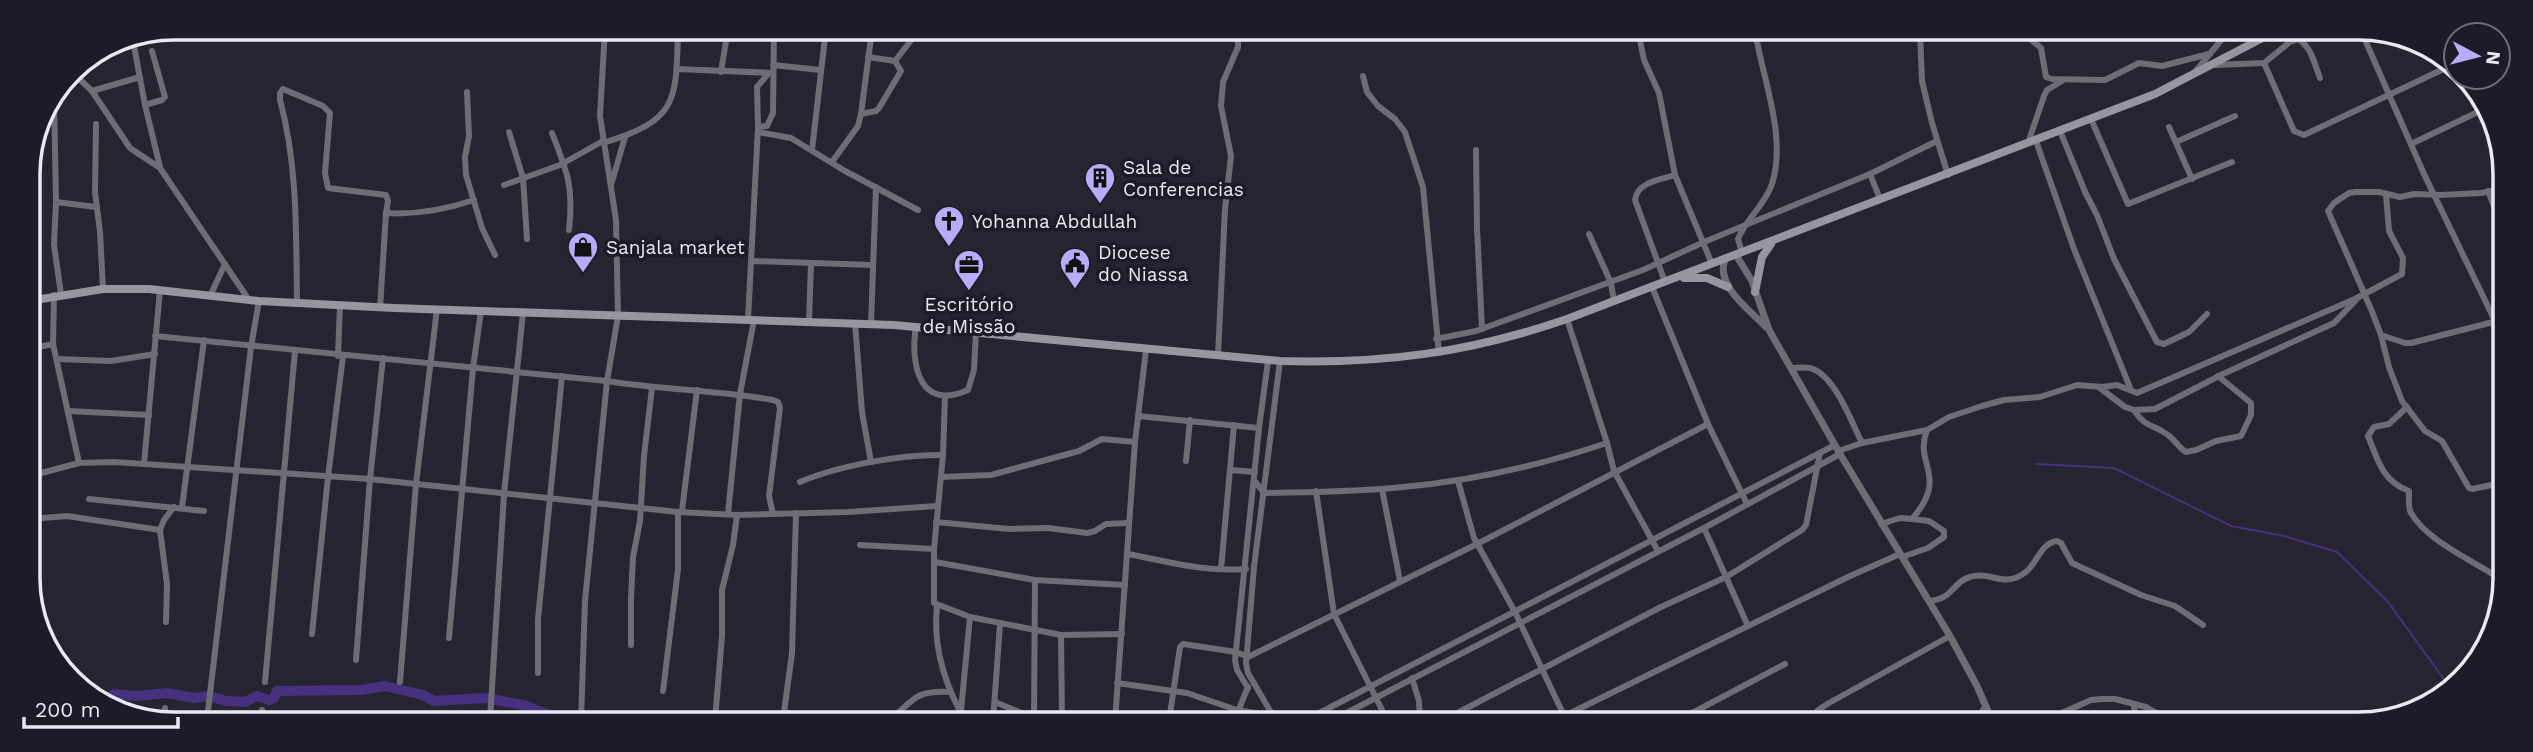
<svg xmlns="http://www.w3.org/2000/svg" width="2533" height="752" viewBox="0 0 2533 752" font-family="'Work Sans',sans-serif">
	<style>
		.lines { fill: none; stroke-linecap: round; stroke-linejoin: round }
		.stream { stroke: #46317e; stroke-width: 2 }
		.river { stroke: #46317e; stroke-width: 10 }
		.minor { stroke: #6e6d74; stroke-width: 6 }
		.tertiary { stroke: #6e6d74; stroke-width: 7 }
		.secondary { stroke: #9695a0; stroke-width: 8 }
		.labels { text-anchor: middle; stroke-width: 7; stroke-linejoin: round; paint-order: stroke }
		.poi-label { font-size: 19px; fill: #eae9f2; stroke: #1d1b27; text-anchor: start }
		.rim { fill: none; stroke: #eae9f2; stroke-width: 3.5 }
	</style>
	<rect width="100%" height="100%" fill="#262431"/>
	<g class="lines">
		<polyline class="stream" points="2037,464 2114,468 2231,526 2284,536 2337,552 2388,602 2451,689"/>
		<polyline class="river" points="107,702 114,694 136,696 167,693 194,698 209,696 226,701 245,702 257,696 269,700 274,698 277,691 362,690 385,686 423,695 434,701 485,698 523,705 552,716 571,720"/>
		<g class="minor">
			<polyline points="1638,31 1644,60 1659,93 1675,175 1712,264"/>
			<polyline points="1920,32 1922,81 1932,123 1948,175"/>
			<polyline points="2022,32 2041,48 2046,77 2052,79 2105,80 2139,63 2162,66 2209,54"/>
			<polyline points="2362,33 2424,174 2495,321"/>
			<polyline points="134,46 145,105 160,167"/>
			<polyline points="895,61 919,30"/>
			<polyline points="2264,63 2294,131 2304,135 2450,66"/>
			<polyline points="773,65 820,70"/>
			<path d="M2215,65l49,-2 26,-21 8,-3c13,7 17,26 22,39"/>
			<polyline points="677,69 773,73"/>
			<polyline points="71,71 92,91 130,148 160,168 249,300"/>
			<polyline points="721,72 728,29"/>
			<polyline points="2195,72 2227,33"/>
			<polyline points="1363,76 1367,92 1378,106 1395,119 1405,132 1423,187 1439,353"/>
			<polyline points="92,91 140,77"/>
			<polyline points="467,92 469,136 465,157 466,175 482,228 495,255"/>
			<polyline points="54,96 56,202 54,245 61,294"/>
			<polyline points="145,105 162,100 165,97 152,51"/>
			<polyline points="861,114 876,111 879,108 901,71 895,61 868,57"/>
			<polyline points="2091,119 2128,204 2232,162"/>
			<polyline points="96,124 95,192 100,232 103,289"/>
			<polyline points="758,127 757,87 768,74"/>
			<polyline points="2169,127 2192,179"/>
			<polyline points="2060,131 2086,194 2097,215 2114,259 2157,342 2164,344 2189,332 2207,314"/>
			<polyline points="509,132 523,178 527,239"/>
			<polyline points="758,132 791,138 845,171 918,210"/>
			<path d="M552,133c15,38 22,54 17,97"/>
			<polyline points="2036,141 2074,249 2131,390"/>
			<polyline points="2176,142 2235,116"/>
			<path d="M603,143c76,-23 73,-42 75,-114"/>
			<polyline points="2028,143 2044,96 2047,90 2062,81"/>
			<polyline points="2411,144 2484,109"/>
			<polyline points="812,150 826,29"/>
			<polyline points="1476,150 1477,228 1482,329"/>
			<polyline points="832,162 858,126 861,114 872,30"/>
			<polyline points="1870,174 1880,199"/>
			<polyline points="504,185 560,165 603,141"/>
			<polyline points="611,185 625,137"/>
			<polyline points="2488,191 2502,227"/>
			<polyline points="56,202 96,207"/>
			<polyline points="1589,234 1611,283 1614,301"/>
			<path d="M1742,253l-4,-14c8,-20 27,-34 34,-55 15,-47 -9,-104 -17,-153"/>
			<polyline points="751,261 872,265"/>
			<path d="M1665,282l-30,-82c2,-18 25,-20 40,-25"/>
			<polyline points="1652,287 1708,424 1747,504"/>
			<polyline points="54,295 53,344 79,463"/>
			<polyline points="210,296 225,264"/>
			<path d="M297,303c-1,-68 1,-137 -17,-203v-7l3,-4 40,17 7,7 -5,60 3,15 58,7 2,6 -2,12"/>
			<path d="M380,308l6,-95c31,2 58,-3 88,-13"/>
			<polyline points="1567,319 1607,443 1614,471 1658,551"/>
			<polyline points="748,320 758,127 767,126 773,113 774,29"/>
			<polyline points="809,322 811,263"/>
			<polyline points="855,323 862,412 871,462"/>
			<polyline points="871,324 876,187"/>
			<path d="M916,326c-6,38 3,86 52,64l6,-20 2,-38"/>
			<polyline points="2381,335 2405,343 2411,343 2501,320"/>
			<path d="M155,336l452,45c55,9 111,9 166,19l5,2 2,6 -11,88 4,18"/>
			<polyline points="1436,339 1476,331 1643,270 1704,242 1870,174 1937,141"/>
			<polyline points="29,349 53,344"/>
			<polyline points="338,356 340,305"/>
			<polyline points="1218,356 1225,209 1231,156 1221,106 1223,82 1238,47 1238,30"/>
			<polyline points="57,359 111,361 155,354"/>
			<path d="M1791,368c7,0 16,-2 22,1 23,9 39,54 49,74l65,-13 22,-13 33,-11 22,-6 36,-3 37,-12 25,2 15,-2 20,8 218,-94 47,-25 1,-16 -14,-27 -3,-37"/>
			<polyline points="2100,388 2125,407 2134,410 2155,409 2223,374 2334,323 2357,299"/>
			<polyline points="945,396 943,455 934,549 934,603 970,617 1061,635 1122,634"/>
			<path d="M2407,407l-18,17 -15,3 -6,9c10,24 14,45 41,55 0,6 -1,17 2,22 16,28 63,48 89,66"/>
			<path d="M2134,410c11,18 20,14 34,25 7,5 10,12 18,17l10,-2 20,-9 25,-5 10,-21v-12l-33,-27"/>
			<polyline points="68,411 149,415"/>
			<polyline points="1138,416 1259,428"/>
			<polyline points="1838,451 1862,443"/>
			<polyline points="30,454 35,475"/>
			<polyline points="1186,461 1190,420"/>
			<polyline points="144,464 160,290"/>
			<polyline points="1231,470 1255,472"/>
			<polyline points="30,476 79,463 114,462 370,479 678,512 737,515 848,512 937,506"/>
			<polyline points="941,477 991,475 1079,451 1102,439 1135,442"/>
			<path d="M1254,480l10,13c46,-1 93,-1 139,-6 70,-6 138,-22 204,-44"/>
			<polyline points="1458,481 1474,538 1515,612 1567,722"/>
			<path d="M800,482c37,-16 102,-28 143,-27"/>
			<polyline points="2501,483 2472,489 2469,488 2442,441 2425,431 2402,401 2389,367 2381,335 2371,309 2328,211 2334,203 2349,193 2356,192 2379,192 2400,197 2414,194 2441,195 2481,193 2502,189"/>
			<polyline points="1382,489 1400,581"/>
			<polyline points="1316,491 1334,614 1388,722"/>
			<polyline points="89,499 204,511"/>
			<polyline points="182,507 204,340"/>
			<polyline points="682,511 697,390"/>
			<polyline points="728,514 740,394 754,320"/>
			<polyline points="30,519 67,516 160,530 164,520 174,507"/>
			<polyline points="936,522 1009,529 1048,528 1087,533 1095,531 1106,524 1129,523"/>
			<path d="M1881,524l19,-6 12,1c38,-44 1,-54 15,-89"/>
			<polyline points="160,530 167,584 166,622"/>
			<polyline points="860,545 934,549"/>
			<path d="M1128,554c41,8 76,18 118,15"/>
			<polyline points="1902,557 1928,548 1944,537 1944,531 1929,521 1912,519"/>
			<polyline points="935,562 1035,580 1125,585"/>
			<polyline points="1221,569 1234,425"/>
			<path d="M1929,601c25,-2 23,-19 41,-24 21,-7 34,13 57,-6 11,-10 14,-28 30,-30l4,2 11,20 69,32 34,11 28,19"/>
			<path d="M937,606c-4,37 6,73 23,105"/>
			<polyline points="1748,626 1726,577 1802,530 1806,525 1820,453"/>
			<polyline points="312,634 328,477 343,356"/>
			<polyline points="1061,635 1062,721"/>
			<polyline points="449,638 473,368 481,311"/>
			<polyline points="631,645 631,598 633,557 640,521 644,456 652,388"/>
			<polyline points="356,660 370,479 383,358"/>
			<polyline points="538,673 538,619 562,376"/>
			<polyline points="1412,678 1419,701 1420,722"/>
			<polyline points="265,682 295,351"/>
			<polyline points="400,682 416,484 437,309"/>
			<polyline points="1117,683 1187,693 1237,710 1272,716"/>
			<polyline points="1248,688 1237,670 1235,660 1259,428 1268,361"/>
			<polyline points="663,691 678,569 678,512"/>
			<polyline points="995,702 1041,721"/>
			<polyline points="2134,705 2136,723"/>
			<polyline points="785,712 811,720"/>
			<polyline points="1034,718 1035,580"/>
			<polyline points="164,719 165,708"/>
			<polyline points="207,719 251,347 259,301"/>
			<polyline points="261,719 262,710"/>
			<polyline points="394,720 394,717"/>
			<polyline points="446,720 446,716"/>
			<polyline points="490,720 504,494 523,313"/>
			<polyline points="581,720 585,601 607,381 618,316 616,220 600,116 605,29"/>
			<polyline points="715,720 722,636 722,590 733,545 737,515"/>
			<polyline points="783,720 792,653 796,513"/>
			<path d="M889,721c25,-21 25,-31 61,-29"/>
			<polyline points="960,721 970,617"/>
			<polyline points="993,721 1000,624"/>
			<polyline points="1115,721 1135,442 1146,350"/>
			<polyline points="1169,721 1180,647 1183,644 1236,652 1248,657 1477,544 1708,424"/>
			<polyline points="1234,721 1248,687"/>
			<polyline points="1276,721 1248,673 1246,663 1254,567 1280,361"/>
			<polyline points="1302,722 1835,445"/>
			<polyline points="1329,722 1704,528 1840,454"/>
			<polyline points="1440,722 1659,608 1726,577 1704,528"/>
			<polyline points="1552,722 1850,576 1900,554"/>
			<polyline points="1675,722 1785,664"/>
			<polyline points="1808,723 1818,710 1829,703 1950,636"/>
			<polyline points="1970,723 1976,719 1986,706"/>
			<polyline points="2039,723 2091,700 2102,699 2115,699 2146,707 2174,723"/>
		</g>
		<g class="tertiary">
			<polyline points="1736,255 1752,281 1769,330 1840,454 1950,636 1977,686 1993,723"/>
			<path d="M1725,259c-10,27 24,50 41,68"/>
		</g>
		<g class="secondary">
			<polyline points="1684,278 1707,278 1728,287"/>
			<polyline points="1755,292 1762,257 1771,244"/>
			<path d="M29,301l74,-12h46l110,12 135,7 500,17 386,36c103,3 188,-8 287,-42l588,-225 117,-61"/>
		</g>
	</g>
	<defs>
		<g id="building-pin" transform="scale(1.575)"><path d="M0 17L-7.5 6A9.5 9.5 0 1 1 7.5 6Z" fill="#b8abf7" stroke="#1d1b27"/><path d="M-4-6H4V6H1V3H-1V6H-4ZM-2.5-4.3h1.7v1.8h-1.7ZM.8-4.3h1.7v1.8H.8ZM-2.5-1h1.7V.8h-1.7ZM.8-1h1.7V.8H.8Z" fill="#111"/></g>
		<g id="church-pin" transform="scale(1.575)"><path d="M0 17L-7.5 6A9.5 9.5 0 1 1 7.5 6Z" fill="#b8abf7" stroke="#1d1b27"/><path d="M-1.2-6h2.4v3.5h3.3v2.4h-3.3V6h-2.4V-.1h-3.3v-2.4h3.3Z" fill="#111"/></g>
		<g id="shop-pin" transform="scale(1.575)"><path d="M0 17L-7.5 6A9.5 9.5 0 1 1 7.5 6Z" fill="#b8abf7" stroke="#1d1b27"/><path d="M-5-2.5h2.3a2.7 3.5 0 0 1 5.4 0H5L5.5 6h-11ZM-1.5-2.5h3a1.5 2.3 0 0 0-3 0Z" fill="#111"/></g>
		<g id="civic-pin" transform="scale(1.575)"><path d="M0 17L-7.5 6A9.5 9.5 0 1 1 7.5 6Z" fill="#b8abf7" stroke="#1d1b27"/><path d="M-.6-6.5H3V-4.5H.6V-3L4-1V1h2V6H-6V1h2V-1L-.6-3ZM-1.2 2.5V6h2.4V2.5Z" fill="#111"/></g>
		<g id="office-pin" transform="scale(1.575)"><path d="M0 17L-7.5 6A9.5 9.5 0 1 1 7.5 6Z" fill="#b8abf7" stroke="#1d1b27"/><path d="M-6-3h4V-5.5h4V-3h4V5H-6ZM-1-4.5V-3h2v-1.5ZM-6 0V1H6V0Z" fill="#111"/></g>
	</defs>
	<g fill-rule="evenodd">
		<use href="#building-pin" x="1100" y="178"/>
		<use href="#church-pin" x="949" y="221"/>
		<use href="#shop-pin" x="583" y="247"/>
		<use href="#civic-pin" x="1075" y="263"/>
		<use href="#office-pin" x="969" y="265"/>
	</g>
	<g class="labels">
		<g class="poi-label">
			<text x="1123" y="174">Sala de<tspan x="1123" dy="22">Conferencias</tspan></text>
			<text x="972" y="228">Yohanna Abdullah</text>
			<text x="606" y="254">Sanjala market</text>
			<text x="1098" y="259">Diocese<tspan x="1098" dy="22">do Niassa</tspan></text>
			<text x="969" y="311" text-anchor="middle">Escritório<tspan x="969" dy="22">de Missão</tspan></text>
		</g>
	</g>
	<path d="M0 0H2533V752H0ZM174 40H2359A134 134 0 0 1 2493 174V578A134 134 0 0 1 2359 712H174A134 134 0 0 1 40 578V174A134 134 0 0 1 174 40Z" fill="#1d1b27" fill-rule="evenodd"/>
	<path class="rim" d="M174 40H2359A134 134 0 0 1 2493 174V578A134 134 0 0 1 2359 712H174A134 134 0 0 1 40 578V174A134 134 0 0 1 174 40Z"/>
	<g transform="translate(2477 56) rotate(97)"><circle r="33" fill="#1d1b27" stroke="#6f6d78" stroke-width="2"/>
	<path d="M0-5L12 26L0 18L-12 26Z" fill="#b8abf7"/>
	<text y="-10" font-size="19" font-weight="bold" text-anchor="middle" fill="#eae9f2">N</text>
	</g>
	<path d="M24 717v10h154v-10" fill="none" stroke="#eae9f2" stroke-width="3.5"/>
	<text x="35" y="717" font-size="21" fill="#eae9f2" stroke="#1d1b27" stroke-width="5" paint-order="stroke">200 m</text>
</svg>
